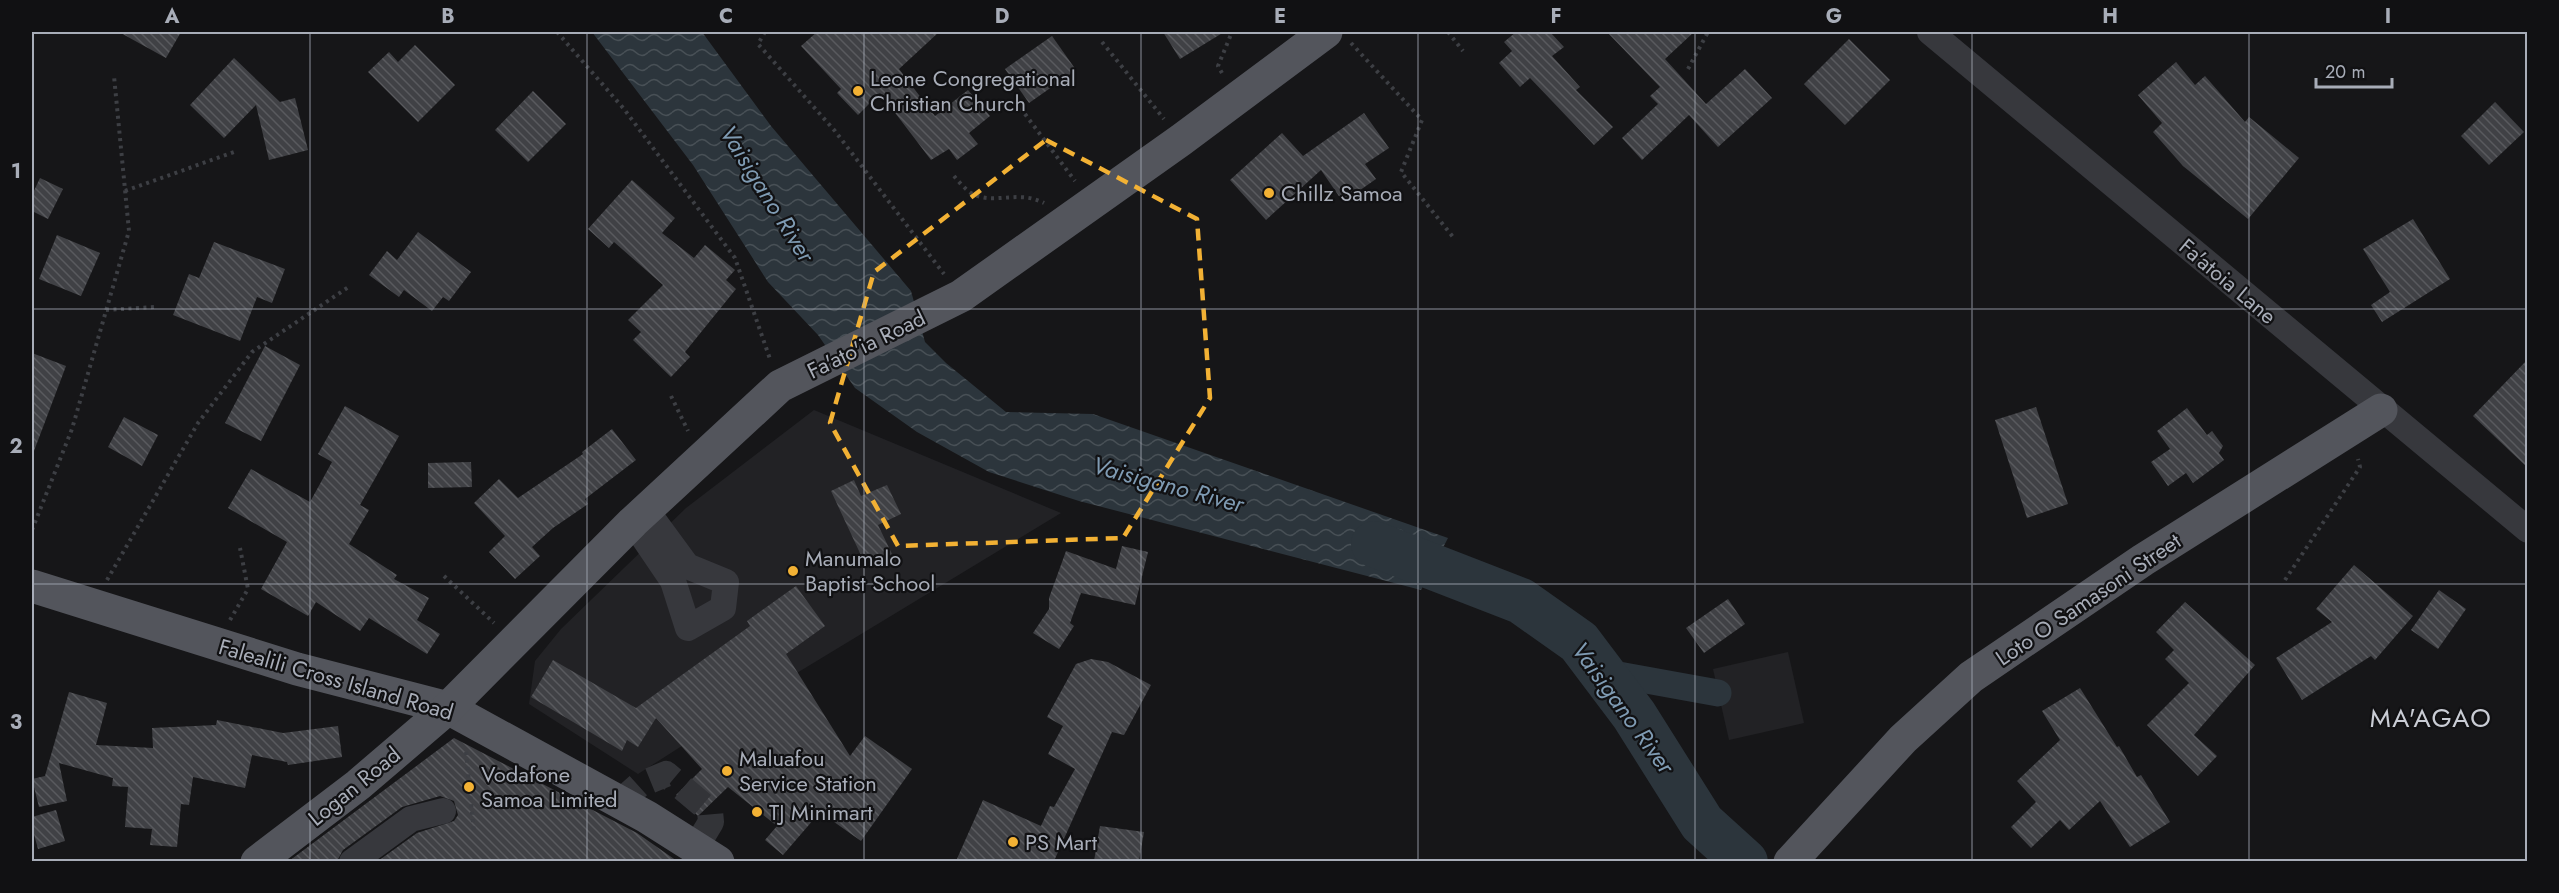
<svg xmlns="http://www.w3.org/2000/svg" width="2559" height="893" viewBox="0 0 2559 893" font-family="Jost,sans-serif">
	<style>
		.built { fill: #222225 }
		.water { fill: url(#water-waves) }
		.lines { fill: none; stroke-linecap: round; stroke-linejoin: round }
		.canal { stroke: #2c353c; stroke-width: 27 }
		.river { stroke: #2c353c; stroke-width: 46 }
		.building { fill: url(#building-back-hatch) }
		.minor-tunnel { stroke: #333438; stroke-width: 26; stroke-dasharray: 26 13; stroke-linecap: butt }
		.path { stroke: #3d3f44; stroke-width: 4; stroke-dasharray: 3 4.5; stroke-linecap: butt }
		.minor { stroke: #37383d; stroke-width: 26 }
		.major { stroke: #53555c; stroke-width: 33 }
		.marked { fill: none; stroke: #f2b134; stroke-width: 4.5; stroke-dasharray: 12 8; stroke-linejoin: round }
		.grid { fill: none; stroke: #a8adb8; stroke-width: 1.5; stroke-opacity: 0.55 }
		.poi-dot { fill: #f2b134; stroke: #111113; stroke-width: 2 }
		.labels { text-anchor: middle; stroke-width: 4.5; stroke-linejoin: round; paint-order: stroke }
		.poi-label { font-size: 22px; fill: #a8adb8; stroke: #111113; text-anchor: start }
		.street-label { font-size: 22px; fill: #a8adb8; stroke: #111113 }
		.water-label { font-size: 24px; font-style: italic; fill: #7f9bb3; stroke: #111113 }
		.quarter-label { font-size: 26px; letter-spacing: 1.5px; fill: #c9ccd4; stroke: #111113 }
		.neatline { fill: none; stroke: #a8adb8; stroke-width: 2 }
		.grid-label { font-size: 20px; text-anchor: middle; font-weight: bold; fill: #a8adb8 }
	</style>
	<defs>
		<pattern id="water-waves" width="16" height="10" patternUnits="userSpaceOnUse" patternTransform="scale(1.5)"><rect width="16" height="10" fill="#2c353c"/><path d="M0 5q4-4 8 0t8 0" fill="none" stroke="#485056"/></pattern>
		<pattern id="building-back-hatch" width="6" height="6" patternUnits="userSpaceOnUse" patternTransform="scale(1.5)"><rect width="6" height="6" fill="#404145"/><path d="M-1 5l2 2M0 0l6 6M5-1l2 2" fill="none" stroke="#595a5e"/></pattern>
	</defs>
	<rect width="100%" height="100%" fill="#161618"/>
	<g class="built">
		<polygon points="814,410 1061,513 782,682 638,774 529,704 535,661 561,629 686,508"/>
		<polygon points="1788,652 1804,723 1729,740 1713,669"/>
	</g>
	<polygon class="water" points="592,32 702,32 771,126 911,291 925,342 946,363 1006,412 1093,414 1448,538 1421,590 1079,501 989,472 917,432 855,388 818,335 768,282 693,165"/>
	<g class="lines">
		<polyline class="canal" points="1602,672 1718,693"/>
		<polyline class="river" points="1374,544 1521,601 1579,642 1634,715 1702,823 1745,862"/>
	</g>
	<g class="building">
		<polygon points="119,32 181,32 166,58"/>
		<polygon points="817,32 939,32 899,69 935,116 968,90 990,116 969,133 978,144 957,160 949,149 931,160 880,93 858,115 837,93 841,89 801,46"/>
		<polygon points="1163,32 1224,32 1180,59"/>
		<polygon points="1516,32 1550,32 1564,47 1552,56 1580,87 1576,90 1613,127 1594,145 1530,78 1520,87 1499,63 1512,51 1504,42"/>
		<polygon points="1607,32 1694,32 1665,59 1706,104 1745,69 1772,98 1718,147 1689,115 1642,160 1622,138 1658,104 1650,96 1660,87"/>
		<polygon points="1052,36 1076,70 1029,103 1005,69"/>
		<polygon points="1849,39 1890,80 1845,125 1804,84"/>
		<polygon points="415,45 455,85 418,122 368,72 389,52 398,62"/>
		<polygon points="234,58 280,102 295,98 308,150 269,160 256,105 224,138 190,105"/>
		<polygon points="2176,62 2195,85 2205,76 2245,122 2249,117 2299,158 2248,219 2183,166 2153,132 2162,123 2138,95"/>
		<polygon points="533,91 566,124 528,162 495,130"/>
		<polygon points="2495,102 2524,132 2489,165 2461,136"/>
		<polygon points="1364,113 1389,148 1365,164 1376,179 1343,202 1321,170 1266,220 1230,180 1282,133 1303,156"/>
		<polygon points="40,178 63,189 48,219 32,211 32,195"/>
		<polygon points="632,180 675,218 662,233 694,258 705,245 735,270 726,280 736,289 685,352 690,357 671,377 633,340 641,332 628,320 663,285 614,242 609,248 588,229"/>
		<polygon points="2413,219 2450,279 2382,322 2371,305 2390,292 2363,249"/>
		<polygon points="418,232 471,272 449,301 443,297 432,311 404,290 399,297 369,275 387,251 397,260"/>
		<polygon points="57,235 100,253 81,296 39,279"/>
		<polygon points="214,242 285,269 272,303 257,297 240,341 173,315 189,274 199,278"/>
		<polygon points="265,346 300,365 261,441 225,423"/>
		<polygon points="32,353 66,366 34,451 32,451"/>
		<polygon points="2528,359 2528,468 2473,416"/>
		<polygon points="345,406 399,436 360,505 369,510 349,544 397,575 394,579 429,598 417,620 440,634 427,654 369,618 360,631 316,602 308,616 261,589 287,542 228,508 251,469 310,502 332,462 318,454"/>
		<polygon points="2036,407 2068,504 2027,518 1995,420"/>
		<polygon points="2187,408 2207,435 2212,431 2223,446 2219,453 2224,460 2193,483 2186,473 2168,486 2151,462 2170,449 2157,431"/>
		<polygon points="124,417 158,435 142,466 108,447"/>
		<polygon points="612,429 636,460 585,499 588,504 553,528 532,547 540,556 515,579 489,552 505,536 474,503 499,479 518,498 583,454 582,452"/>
		<polygon points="471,462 472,487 428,488 428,463"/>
		<polygon points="854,480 861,496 887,485 901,514 878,525 892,554 866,566 831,491"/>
		<polygon points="1122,546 1148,552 1135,605 1081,593 1070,623 1074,626 1059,649 1033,633 1049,609 1049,598 1066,551 1116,569"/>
		<polygon points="2354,565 2413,616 2375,660 2371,656 2302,700 2276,658 2332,622 2316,609"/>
		<polygon points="796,586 825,626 786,654 850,756 865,736 912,769 861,841 820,812 783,855 765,840 777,826 728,787 698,816 676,795 702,769 656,718 638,747 627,740 622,751 531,697 553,660 636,708 750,626 747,621"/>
		<polygon points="2439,590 2466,609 2438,649 2411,630"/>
		<polygon points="1728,599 1745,624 1704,653 1686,628"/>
		<polygon points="2185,602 2255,665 2194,735 2217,756 2198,776 2147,725 2189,683 2165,659 2174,650 2156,632"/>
		<polygon points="1091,659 1108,662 1151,685 1124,735 1112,732 1054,861 956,861 983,800 1041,826 1050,806 1054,807 1075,769 1048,754 1063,726 1047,717 1076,664"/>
		<polygon points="2080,688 2117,747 2119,746 2137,777 2141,775 2170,822 2130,847 2100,801 2069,830 2060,820 2031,848 2011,827 2036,802 2017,781 2060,740 2042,711"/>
		<polygon points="69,692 107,703 96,745 153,748 152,728 216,725 217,720 283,733 338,726 342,757 288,765 287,762 252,755 245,788 193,777 189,805 181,804 177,847 150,845 152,829 125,827 128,787 112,786 113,778 59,763 67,801 39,807 32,779 45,776"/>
		<polygon points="454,738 637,833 677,861 378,861 417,833 454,821 458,815 454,801 440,796 402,807 343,850 337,861 289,861"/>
		<polygon points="56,810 65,841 38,849 32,827 32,817"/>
		<polygon points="1100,826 1144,832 1139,861 1094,861"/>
	</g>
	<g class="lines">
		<polyline class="minor-tunnel" points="619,803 639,785 666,774 710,811 711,822 696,847"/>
		<g class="path">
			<polyline points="557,32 624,109 735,258 770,359"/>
			<polyline points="765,32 758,44 835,131 944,274"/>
			<polyline points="1448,32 1463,51"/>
			<polyline points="1102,42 1164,119"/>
			<polyline points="1351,43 1422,120 1401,172 1453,237"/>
			<polyline points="1688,69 1708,32"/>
			<polyline points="1222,73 1218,66 1232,32"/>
			<polyline points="1016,102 1075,181"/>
			<path d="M954,176c5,6 11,13 17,17 23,13 46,-4 73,10"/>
			<polyline points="125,191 234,152"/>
			<polyline points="106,310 155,307"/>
			<polyline points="671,396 688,431"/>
			<polyline points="32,530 72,429 129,231 114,76"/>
			<polyline points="444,576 494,623"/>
			<polyline points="107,580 198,423 252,352 350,286"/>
			<polyline points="2285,580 2360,467 2358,459"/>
			<polyline points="230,620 248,589 240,548"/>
			<polyline points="466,752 474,833"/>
		</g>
		<g class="minor">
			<polyline points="1930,32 2528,530"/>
			<polyline points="633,522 673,581 688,628 723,608 726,582 687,566 646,510"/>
			<polyline points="352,862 411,819 443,811"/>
		</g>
		<g class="major">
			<polyline points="32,586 297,669 448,708 647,817 718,862"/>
			<polyline points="257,862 358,785 448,708 633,522 780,386 961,296 1181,140 1326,32"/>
			<polyline points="1790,862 1903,739 1971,677 2143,560 2381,410"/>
		</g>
	</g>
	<path class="marked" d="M1046,140l151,79 13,179 -87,140 -225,8 -68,-123 44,-151z"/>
	<path class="grid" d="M310,32v830M587,32v830M864,32v830M1141,32v830M1418,32v830M1695,32v830M1972,32v830M2249,32v830M32,309h2496M32,584h2496"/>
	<g class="poi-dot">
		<circle cx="858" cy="91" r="6"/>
		<circle cx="1269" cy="193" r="6"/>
		<circle cx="793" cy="571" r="6"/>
		<circle cx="727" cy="771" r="6"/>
		<circle cx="469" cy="787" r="6"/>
		<circle cx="757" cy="812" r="6"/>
		<circle cx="1013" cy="842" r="6"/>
	</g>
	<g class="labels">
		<g class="poi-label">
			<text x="870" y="86">Leone Congregational<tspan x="870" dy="25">Christian Church</tspan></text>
			<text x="1281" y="201">Chillz Samoa</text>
			<text x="805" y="566">Manumalo<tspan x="805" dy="25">Baptist School</tspan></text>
			<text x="739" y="766">Maluafou<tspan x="739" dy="25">Service Station</tspan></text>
			<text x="481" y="782">Vodafone<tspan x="481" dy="25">Samoa Limited</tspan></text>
			<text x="769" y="820">TJ Minimart</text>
			<text x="1025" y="850">PS Mart</text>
		</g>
		<g class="street-label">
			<text transform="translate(2228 281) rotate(40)" y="8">Fa'atoia Lane</text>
			<text transform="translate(866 344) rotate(-26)" y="8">Fa'ato'ia Road</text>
			<text transform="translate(2088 599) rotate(-34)" y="8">Loto O Samasoni Street</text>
			<text transform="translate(336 679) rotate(16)" y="8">Falealili Cross Island Road</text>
			<text transform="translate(354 786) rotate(-39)" y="8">Logan Road</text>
		</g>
		<g class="water-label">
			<text transform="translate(767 194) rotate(58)" y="8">Vaisigano River</text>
			<text transform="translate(1168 485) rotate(15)" y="8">Vaisigano River</text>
			<text transform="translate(1623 708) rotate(54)" y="8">Vaisigano River</text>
		</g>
		<g class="quarter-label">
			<text x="2431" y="727">MA'AGAO</text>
		</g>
	</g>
	<rect width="2559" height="893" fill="none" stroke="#111113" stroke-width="66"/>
	<path d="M2316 78v9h76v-9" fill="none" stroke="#a8adb8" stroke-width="3"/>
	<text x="2325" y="78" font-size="18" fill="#a8adb8" stroke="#111113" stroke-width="4.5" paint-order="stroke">20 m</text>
	<rect x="33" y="33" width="2493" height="827" class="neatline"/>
	<g class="grid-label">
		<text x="172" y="23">A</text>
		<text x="448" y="23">B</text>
		<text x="726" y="23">C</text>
		<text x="1002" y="23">D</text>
		<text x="1280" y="23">E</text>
		<text x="1556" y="23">F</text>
		<text x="1834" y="23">G</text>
		<text x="2110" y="23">H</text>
		<text x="2388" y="23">I</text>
		<text x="16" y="178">1</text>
		<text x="16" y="453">2</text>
		<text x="16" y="729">3</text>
	</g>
</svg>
